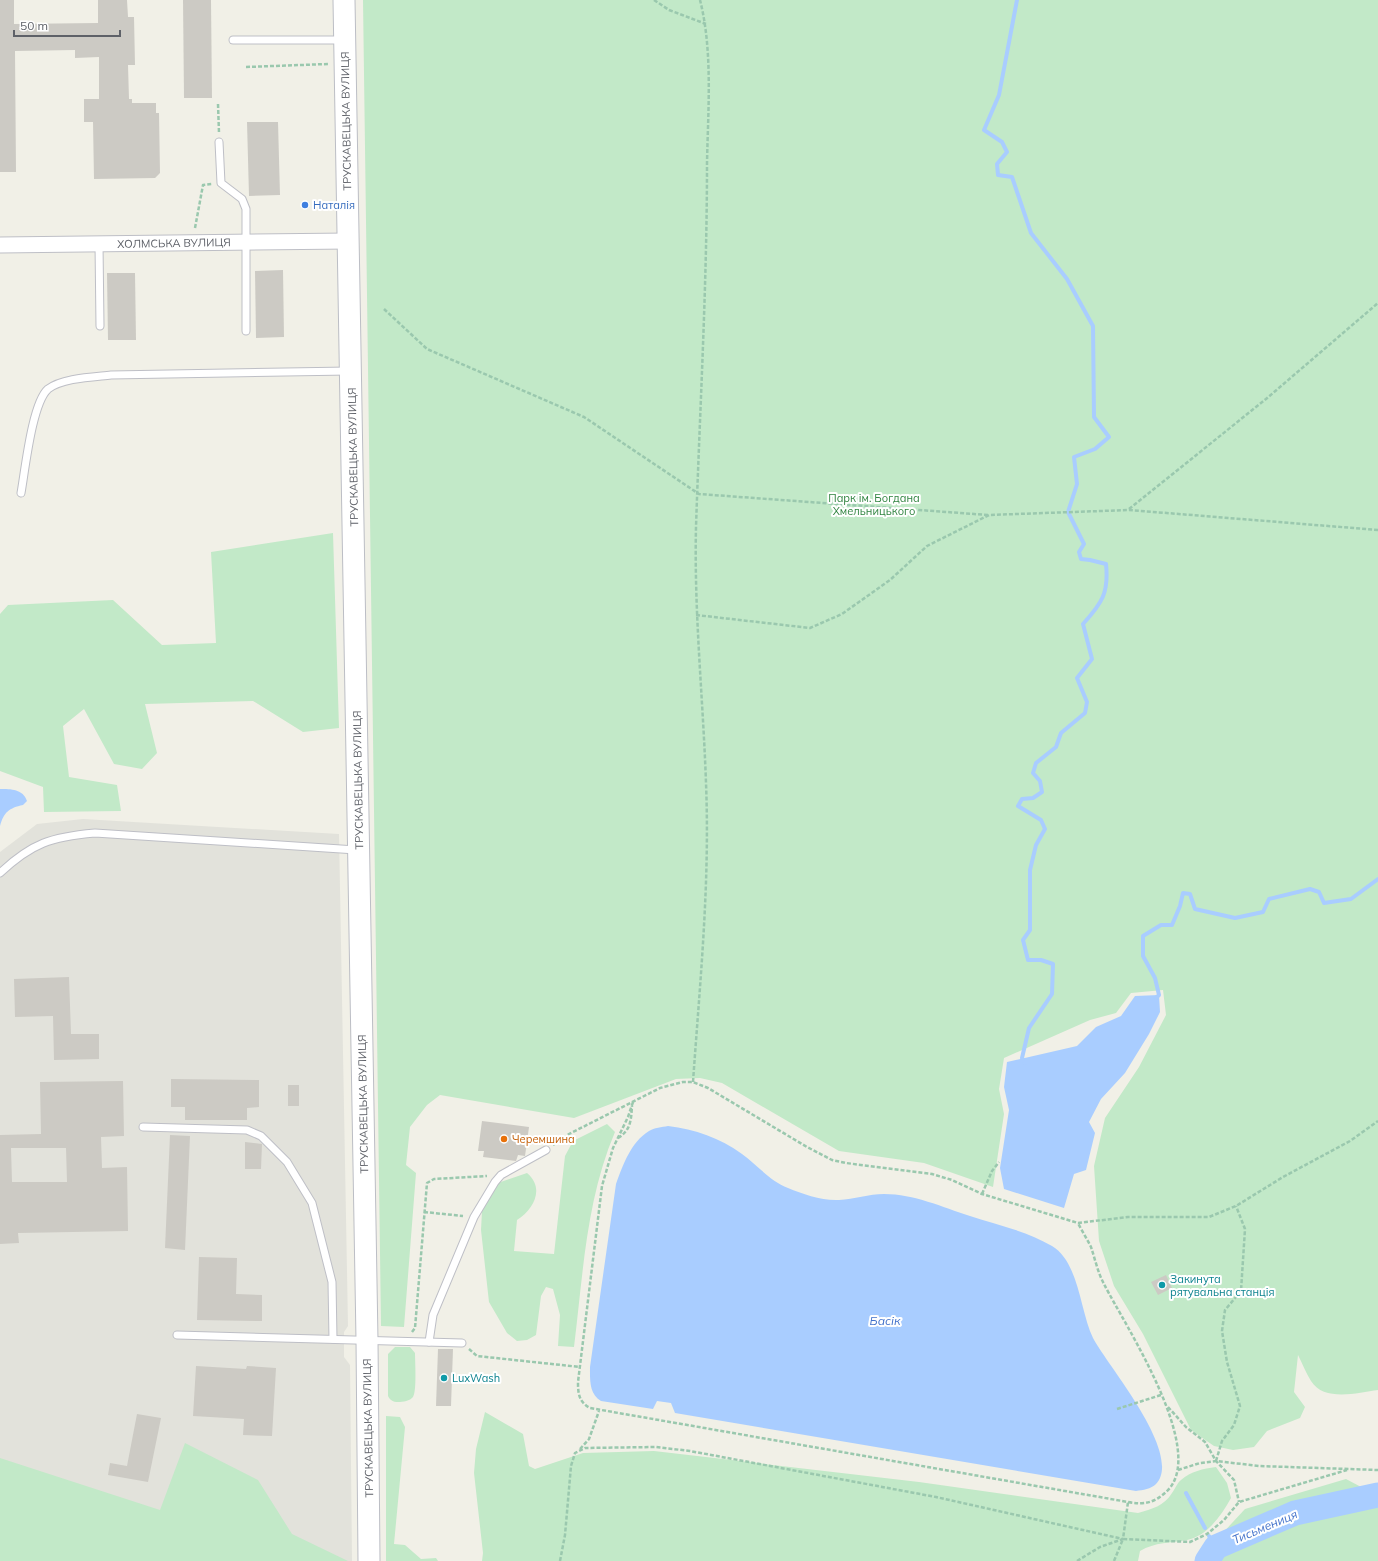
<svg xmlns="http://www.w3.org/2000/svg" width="1378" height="1561" viewBox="0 0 1378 1561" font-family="Mulish,sans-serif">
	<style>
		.industrial { fill: #e2e2db }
		.green { fill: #c2e9c8 }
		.water { fill: #a9cdff }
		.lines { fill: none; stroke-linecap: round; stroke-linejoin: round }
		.stream { stroke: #a9cdff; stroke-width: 4 }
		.river { stroke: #a9cdff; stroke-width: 25 }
		.building { fill: #cccac4; fill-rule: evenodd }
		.lane-casing { stroke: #bebfc6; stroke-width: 9 }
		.street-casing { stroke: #bebfc6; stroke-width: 17 }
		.secondary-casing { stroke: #bcbec5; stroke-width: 23 }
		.path { stroke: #9ac8ae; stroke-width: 2.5; stroke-dasharray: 4 2; stroke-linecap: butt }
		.lane { stroke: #fff; stroke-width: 7 }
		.street { stroke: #fff; stroke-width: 15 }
		.secondary { stroke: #fff; stroke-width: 21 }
		.shop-dot { fill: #3f7fe0; stroke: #fff; stroke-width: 1.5 }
		.food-dot { fill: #e8710a; stroke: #fff; stroke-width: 1.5 }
		.culture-dot { fill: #0f9aa8; stroke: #fff; stroke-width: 1.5 }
		.labels { text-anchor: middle; stroke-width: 4; stroke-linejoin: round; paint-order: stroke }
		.street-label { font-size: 11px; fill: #5e6168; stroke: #fff }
		.shop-label { font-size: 11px; fill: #366cbe; stroke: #fff; text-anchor: start }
		.park-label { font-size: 11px; fill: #308440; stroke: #fff }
		.food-label { font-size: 11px; fill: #c56008; stroke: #fff; text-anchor: start }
		.culture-label { font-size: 11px; fill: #0d838f; stroke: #fff; text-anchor: start }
		.water-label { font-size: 12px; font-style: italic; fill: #4372ca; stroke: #fff }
	</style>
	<rect width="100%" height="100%" fill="#f1f0e7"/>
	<polygon class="industrial" points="83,819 339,834 348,1326 344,1332 344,1357 350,1365 352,1561 0,1560 0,852 37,824"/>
	<g class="green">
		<path d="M363,0h1015v1390c-21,3 -54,12 -67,-9 -5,-8 -9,-18 -13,-26l-4,37 11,15 -5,11 -33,13 -13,16 -21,3 -19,-4 -23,-16 -48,-96 -29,-48 -15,-45 -5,-75 11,-48 34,-51 27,-52 -3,-25 -32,3 -15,20 -26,7 -86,38 -5,31 5,25 -11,73 -69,-24 -85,-12 -117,-68 -22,-5 -24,1 -102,39 -134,-23 -13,10 -17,22 -4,38 10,8 -12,154 -23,-1z"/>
		<polygon points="333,533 339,728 303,732 253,701 145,704 157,753 142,769 114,764 84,709 63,726 69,777 117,785 121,811 44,812 43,787 0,771 0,614 8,605 113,600 162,645 216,643 211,552"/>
		<path d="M607,1124l8,8c-29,68 -32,143 -41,215l-16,-1 2,-31 -7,-26 -7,-2 -5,9 -5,39 -9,5 -10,1 -10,-8 -18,-31 -8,-72 1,-19 16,-28 29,-10c18,15 7,36 -10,47l-3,31 40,3 11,-98 8,-15z"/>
		<path d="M395,1347h15l5,6c0,8 2,38 -2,44 -3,4 -10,5 -15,5 -5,0 -8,-2 -10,-6v-42z"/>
		<path d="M485,1412l38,22 6,32 6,3 48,-16 71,-2 265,31 219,31c14,-4 26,-7 34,-20 3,-4 5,-10 9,-13 10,-9 22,-11 35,-13l11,16 4,15c-9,16 -23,38 -44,42 -16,3 -32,2 -47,11l-2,10h-656l1,-8 -9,-80 2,-24z"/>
		<polygon points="386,1416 400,1417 405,1427 394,1544 405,1545 421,1559 436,1558 438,1561 386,1561"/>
		<polygon points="185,1443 258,1480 292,1534 348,1561 0,1561 0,1458 160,1510"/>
		<polygon points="1346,1479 1378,1496 1378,1561 1219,1561 1219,1537 1245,1509"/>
	</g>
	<g class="water">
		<path d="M0,789c11,0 23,0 27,12l-4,4c-14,3 -19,7 -23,21z"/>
		<polygon points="1159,995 1160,1012 1149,1034 1125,1073 1101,1099 1089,1122 1095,1133 1086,1170 1074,1174 1064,1208 1004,1189 1000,1168 1009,1110 1004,1087 1007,1062 1077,1046 1096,1027 1121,1016 1135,996"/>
		<path d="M668,1126c27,3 52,12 74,28 15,11 28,27 46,34 15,6 34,13 51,12 15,-1 30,-6 45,-6 30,0 58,13 86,22 27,9 57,15 82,30 27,16 28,65 41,92 14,27 91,116 63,146 -5,5 -13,6 -20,7l-461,-78 -4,-10 -14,-2 -4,8 -52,-8c-12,-7 -11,-21 -11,-34l26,-183c7,-19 15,-42 33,-53 5,-3 13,-4 19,-5z"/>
	</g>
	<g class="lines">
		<g class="stream">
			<path d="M1017,0l-18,95 -15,35 18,12 5,10 -10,12 1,11 14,2 19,56 36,46 26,47 1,91 15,20 -14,12 -21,8 3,27 -9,28 16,32 -5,8 2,7 9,1 16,4c3,29 -4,39 -23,60l9,35 -15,19 10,24 -2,11 -24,20 -5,14 -20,16 -3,10 7,8 2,11 -9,6 -11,1 -4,7 23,14 4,9 -9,16 -6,25v60l-7,10 5,20h13l12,4 -1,30 -23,34 -7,30 3,5"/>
			<polyline points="1156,998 1159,995 1155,978 1143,956 1143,936 1161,925 1172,925 1180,906 1183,893 1190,894 1195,909 1235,918 1263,912 1269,899 1310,889 1319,892 1324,903 1351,899 1378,879"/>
			<polyline points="1186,1493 1205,1528"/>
			<polyline points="1209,1536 1216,1547"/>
		</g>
		<polyline class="river" points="1207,1561 1216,1547 1295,1513 1378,1495"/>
	</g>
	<g class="building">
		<polygon points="0,0 14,0 14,24 98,23 98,0 127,0 128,17 134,17 135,65 128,65 129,99 132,99 132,103 156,103 156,113 159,113 160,173 155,178 94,179 93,122 84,122 84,99 99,99 99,57 75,58 75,50 15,51 16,172 0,172"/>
		<polygon points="183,0 211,0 212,98 184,98"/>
		<polygon points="247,122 278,122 280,195 249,196"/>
		<polygon points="283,270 284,337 256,338 255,271"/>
		<polygon points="107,273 135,273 136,340 108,340"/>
		<polygon points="69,977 71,1034 99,1034 99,1059 54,1060 53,1016 15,1017 14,979"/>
		<polygon points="171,1079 259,1080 259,1107 247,1108 247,1120 185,1120 185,1107 171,1107"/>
		<path d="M123,1081l1,55 -23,1 1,31 25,-1 1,64 -110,2 1,10 -19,1v-109l41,-1 -1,-52zM11,1148h55l1,34h-55z"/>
		<rect x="288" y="1085" width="11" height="21"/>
		<polygon points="482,1121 529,1127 525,1156 518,1155 516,1161 483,1157 484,1151 478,1151"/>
		<polygon points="170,1135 190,1136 185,1250 165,1248"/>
		<polygon points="245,1142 262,1144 261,1169 245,1169"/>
		<polygon points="199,1257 237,1258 236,1294 262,1295 262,1321 197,1320"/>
		<polygon points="1166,1275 1172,1288 1158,1295 1151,1282"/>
		<polygon points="438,1349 453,1349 451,1406 436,1406"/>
		<polygon points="196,1366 246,1369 247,1366 276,1368 272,1436 243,1435 244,1419 193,1416"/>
		<polygon points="137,1414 161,1418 148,1482 108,1475 110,1463 127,1466"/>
	</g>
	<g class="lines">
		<g class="lane-casing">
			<g id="lane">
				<polyline points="233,40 343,40"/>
				<polyline points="219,142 221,183 242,199 246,209 246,331"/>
				<polyline points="99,244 100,326"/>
				<path d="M21,493c4,-22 11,-90 27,-104 14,-11 45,-12 63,-14l238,-4"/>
				<path d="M0,873c32,-30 51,-36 95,-40l261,17"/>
				<polyline points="143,1127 247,1130 261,1136 287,1162 312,1203 332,1282 333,1339"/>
				<polyline points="177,1335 462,1343"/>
				<polyline points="429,1342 433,1315 474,1217 495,1182 501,1175 546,1150"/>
			</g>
		</g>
		<g class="street-casing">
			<polyline id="street" points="0,245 349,241"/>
		</g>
		<g class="secondary-casing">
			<polyline id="secondary" points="344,0 367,1340 369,1561"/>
		</g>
		<g class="path">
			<polyline points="654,0 669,10 706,24"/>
			<polyline points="246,67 328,64"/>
			<polyline points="218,104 219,133"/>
			<polyline points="195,228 203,185 212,184"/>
			<polyline points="384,309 427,349 584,417 699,494 988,515"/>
			<polyline points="1129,509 1266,399 1378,303"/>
			<polyline points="696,615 810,628 842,614 890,580 927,546 989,515 1129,510 1378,530"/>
			<path d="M693,1082c7,-100 17,-199 13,-299 -3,-86 -12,-170 -10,-256 4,-121 11,-243 11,-364 1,-53 6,-112 -7,-163"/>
			<path d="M633,1102l-5,15 -15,31 -11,38 -24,196c0,12 1,20 12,26l538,94c16,3 26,1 38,-10 44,-39 -42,-168 -62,-208 -6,-11 -9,-25 -13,-37 -4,-8 -9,-16 -13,-24"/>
			<path d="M618,1138c13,-8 13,-18 14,-32"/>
			<polyline points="553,1145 569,1134 660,1088 683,1082 693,1082 708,1088 807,1147 832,1160 846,1163 932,1174 952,1180 982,1194 1078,1223 1128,1217 1209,1217 1236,1206 1283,1177 1350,1141 1378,1121"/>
			<polyline points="982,1194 992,1171 999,1162"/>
			<polyline points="424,1212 463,1216"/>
			<polyline points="412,1332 415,1328 427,1183 434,1179 487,1176"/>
			<polyline points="469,1349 477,1356 580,1367"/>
			<polyline points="1168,1407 1186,1427 1205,1442 1216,1461 1234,1480 1239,1502"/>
			<polyline points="1117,1409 1161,1395"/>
			<polyline points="580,1449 589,1439 599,1411"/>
			<polyline points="1216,1461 1222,1441 1234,1425 1240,1406 1227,1362 1222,1331 1225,1310 1241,1291 1245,1229 1236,1206"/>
			<polyline points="1178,1470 1200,1463 1216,1461 1259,1466 1378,1470"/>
			<polyline points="560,1561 565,1535 571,1466 575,1453 585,1448 656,1447 690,1451 936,1497 1123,1539"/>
			<polyline points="1077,1561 1100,1547 1123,1539 1128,1502"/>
			<polyline points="1114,1561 1123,1539 1190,1542 1207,1534 1224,1520 1239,1502 1347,1470"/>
		</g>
		<use href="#lane" class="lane"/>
		<use href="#street" class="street"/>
		<use href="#secondary" class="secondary"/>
	</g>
	<circle class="shop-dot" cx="305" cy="205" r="4"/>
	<circle class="food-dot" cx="504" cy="1139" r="4"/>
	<g class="culture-dot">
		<circle cx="1162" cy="1285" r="4"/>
		<circle cx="444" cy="1378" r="4"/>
	</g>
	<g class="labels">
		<g class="street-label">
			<text transform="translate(346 121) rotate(-91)" y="4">ТРУСКАВЕЦЬКА ВУЛИЦЯ</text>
			<text transform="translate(174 243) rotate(-1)" y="4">ХОЛМСЬКА ВУЛИЦЯ</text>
			<text transform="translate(353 457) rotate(-91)" y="4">ТРУСКАВЕЦЬКА ВУЛИЦЯ</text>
			<text transform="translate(358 780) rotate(-91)" y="4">ТРУСКАВЕЦЬКА ВУЛИЦЯ</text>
			<text transform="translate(363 1104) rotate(-91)" y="4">ТРУСКАВЕЦЬКА ВУЛИЦЯ</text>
			<text transform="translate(368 1428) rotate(-91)" y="4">ТРУСКАВЕЦЬКА ВУЛИЦЯ</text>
		</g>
		<g class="shop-label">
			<text x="313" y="209">Наталія</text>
		</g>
		<g class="park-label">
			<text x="874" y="502">Парк ім. Богдана<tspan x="874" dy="13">Хмельницького</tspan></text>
		</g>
		<g class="food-label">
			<text x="512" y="1143">Черемшина</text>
		</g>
		<g class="culture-label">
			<text x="1170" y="1283">Закинута<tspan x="1170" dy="13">рятувальна станція</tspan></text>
			<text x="452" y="1382">LuxWash</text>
		</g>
		<g class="water-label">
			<text x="885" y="1325">Басік</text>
			<text transform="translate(1265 1527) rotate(-23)" y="4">Тисьмениця</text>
		</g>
	</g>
	<path d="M14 30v6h106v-6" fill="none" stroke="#5e6168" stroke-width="2"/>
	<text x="20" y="30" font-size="12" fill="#5e6168" stroke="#ffffff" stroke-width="3" paint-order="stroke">50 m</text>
</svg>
